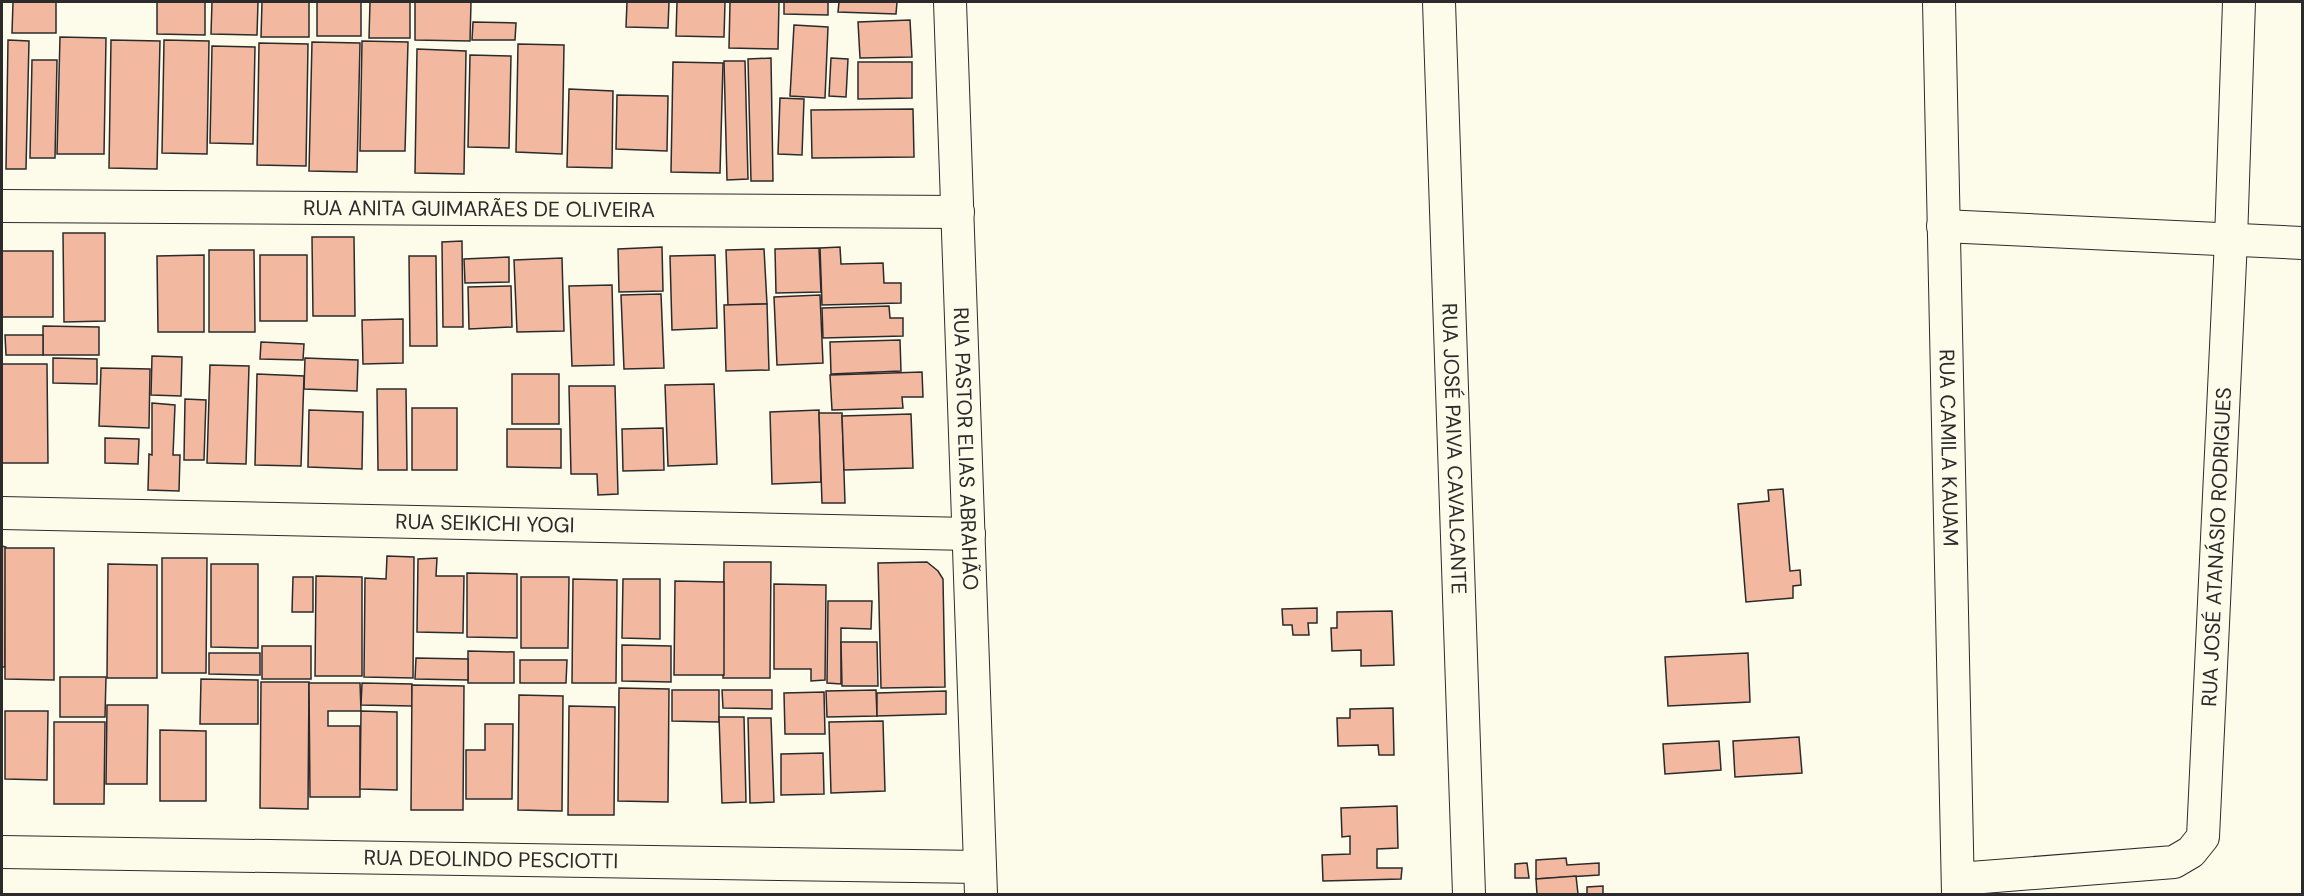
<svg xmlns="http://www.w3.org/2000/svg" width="2304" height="896" viewBox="0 0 2304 896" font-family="'DM Sans',sans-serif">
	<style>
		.building { fill: #f2b8a0; stroke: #2b2b2b; stroke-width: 1.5 }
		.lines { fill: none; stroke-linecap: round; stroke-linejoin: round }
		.minor-casing { stroke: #2b2b2b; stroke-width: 34 }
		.minor { stroke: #fdfbea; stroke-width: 32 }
		.labels { text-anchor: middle; stroke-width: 4.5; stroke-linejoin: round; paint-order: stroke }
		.street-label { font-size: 21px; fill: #2b2b2b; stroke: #fdfbea }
	</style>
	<rect width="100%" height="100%" fill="#fdfbea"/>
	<g class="building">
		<polygon points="13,2 56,2 56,33 12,33"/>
		<polygon points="157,2 205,2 205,35 157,34"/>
		<polygon points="212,2 258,2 257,35 211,34"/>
		<polygon points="262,2 309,2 309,37 261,37"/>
		<rect x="317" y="2" width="44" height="34"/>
		<polygon points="370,2 410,2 410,38 369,38"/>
		<polygon points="415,2 471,2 470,41 415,40"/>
		<polygon points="627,2 669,2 668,28 626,27"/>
		<polygon points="677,2 725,2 724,37 676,36"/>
		<polygon points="730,2 779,2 778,49 729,48"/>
		<polygon points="784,2 828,2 828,15 784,14"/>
		<polygon points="839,2 897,2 896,14 838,12"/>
		<polygon points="910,20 912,57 860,58 858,22"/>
		<polygon points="473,22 516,23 515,40 472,40"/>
		<polygon points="794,25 828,27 825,98 790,96"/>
		<polygon points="60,37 106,38 104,154 57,154"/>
		<polygon points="8,40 29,41 26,169 6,169"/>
		<polygon points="111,40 160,41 157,169 109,168"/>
		<polygon points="164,40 209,41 207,154 162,153"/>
		<polygon points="362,41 408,42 405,151 360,151"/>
		<polygon points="312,42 360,43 357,172 309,171"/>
		<polygon points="259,43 308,44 306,166 257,165"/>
		<polygon points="518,44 564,45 562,154 516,152"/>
		<polygon points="212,46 255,47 253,144 210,143"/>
		<polygon points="417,49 466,51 464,174 415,173"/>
		<polygon points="470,55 511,56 509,148 468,147"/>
		<polygon points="771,58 773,181 751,181 748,59"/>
		<polygon points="831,58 848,59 846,97 829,96"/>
		<polygon points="32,60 57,60 55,158 30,158"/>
		<polygon points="724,61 745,61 748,179 727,180"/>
		<polygon points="673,62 723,63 720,173 671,172"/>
		<polygon points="858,62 912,62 912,98 858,99"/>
		<polygon points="569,89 613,91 612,168 567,167"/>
		<polygon points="617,95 668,96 667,151 616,149"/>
		<polygon points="780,98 804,99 802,155 778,154"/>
		<polygon points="913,109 914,157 812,158 811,110"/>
		<polygon points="63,233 105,233 105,321 64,322"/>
		<polygon points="312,237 354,237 355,316 313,316"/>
		<polygon points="462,241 463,327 443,327 442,242"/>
		<polygon points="662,247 663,291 619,292 618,249"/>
		<polygon points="840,247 841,264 883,263 884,283 901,283 901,303 822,305 820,248"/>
		<polygon points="819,248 821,292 776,293 775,249"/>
		<polygon points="764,249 767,304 728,305 726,250"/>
		<polygon points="209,250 254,250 255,332 209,332"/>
		<rect x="2" y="251" width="51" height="66"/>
		<polygon points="204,255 204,332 158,332 157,256"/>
		<rect x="260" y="255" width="47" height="66"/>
		<polygon points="715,255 717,328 672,330 670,256"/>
		<polygon points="409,256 436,256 437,346 410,346"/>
		<polygon points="509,257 509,282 465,283 464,259"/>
		<polygon points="562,258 564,331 517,332 514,260"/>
		<polygon points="612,285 614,365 572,366 569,286"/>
		<polygon points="511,286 512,327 469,329 468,287"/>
		<polygon points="661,294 664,368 624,369 621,295"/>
		<polygon points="820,295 823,363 777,365 774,297"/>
		<polygon points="767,304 769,370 726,371 724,305"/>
		<polygon points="889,306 890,318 903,318 903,336 823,338 822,308"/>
		<polygon points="403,319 403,363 363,364 362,320"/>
		<polygon points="43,326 99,327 99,355 43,355"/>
		<polygon points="5,335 43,335 43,355 6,355"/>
		<polygon points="900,340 901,371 831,374 830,342"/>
		<polygon points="261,342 304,344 303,360 260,359"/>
		<polygon points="152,356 182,357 181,396 151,395"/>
		<polygon points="53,358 97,359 97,384 53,383"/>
		<polygon points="305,358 358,360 357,391 304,389"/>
		<polygon points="2,364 47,364 48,463 2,463"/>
		<polygon points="210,365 249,366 246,464 207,463"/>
		<polygon points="101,368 150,369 149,428 99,426"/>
		<polygon points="922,372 923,397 902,397 903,408 832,410 830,375"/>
		<polygon points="257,374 304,376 301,466 255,465"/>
		<rect x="512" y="374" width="47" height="50"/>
		<polygon points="714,384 717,464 668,466 665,385"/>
		<polygon points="569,386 615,386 618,494 598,495 597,474 571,474"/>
		<polygon points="377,389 406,389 407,470 378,470"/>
		<polygon points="185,399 206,400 204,460 184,460"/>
		<polygon points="152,403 175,405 173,455 180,455 179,491 148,490 149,454 152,455"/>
		<rect x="412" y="408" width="45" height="62"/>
		<polygon points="309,410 363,412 362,469 308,467"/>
		<polygon points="819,410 821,482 772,484 770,412"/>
		<polygon points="819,413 842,413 845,503 822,503"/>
		<polygon points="911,414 913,468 844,470 842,416"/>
		<polygon points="663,428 664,470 623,471 622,429"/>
		<polygon points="507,429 561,429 561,468 507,467"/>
		<polygon points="105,438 139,439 138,464 105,463"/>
		<polygon points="1783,489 1790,571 1800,570 1801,585 1793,586 1793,598 1746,602 1738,504 1769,501 1768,490"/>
		<polygon points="2,546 6,547 5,667 2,667"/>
		<polygon points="5,548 54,548 54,680 5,679"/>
		<polygon points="387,556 414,557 413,678 364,677 365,578 386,579"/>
		<polygon points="162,558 207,558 206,673 162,673"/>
		<polygon points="437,558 436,576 464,576 463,633 417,632 418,559"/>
		<polygon points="724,562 771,562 770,678 723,678"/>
		<polygon points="927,562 938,571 943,579 945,687 881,688 878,563"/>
		<polygon points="108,564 157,565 157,678 107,678"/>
		<polygon points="211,564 258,564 258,648 211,647"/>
		<polygon points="467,573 517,574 517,638 467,637"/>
		<polygon points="316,576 362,577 362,676 315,676"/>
		<polygon points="293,577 313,577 313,612 292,612"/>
		<polygon points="521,577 569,577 568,648 521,648"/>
		<polygon points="573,579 617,580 616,683 572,683"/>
		<polygon points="623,579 660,579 660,639 622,638"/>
		<polygon points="675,581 724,582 724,675 674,675"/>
		<polygon points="774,584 826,585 825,680 811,681 811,669 774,669"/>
		<polygon points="828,601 872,601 871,629 841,628 841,684 827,683"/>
		<polygon points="1317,608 1317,623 1308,623 1309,635 1293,635 1292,625 1283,625 1282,609"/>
		<polygon points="1392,611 1394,665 1361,666 1361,650 1332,651 1331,628 1337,628 1337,612"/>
		<polygon points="841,642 877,642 878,686 842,686"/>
		<polygon points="622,645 671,646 671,682 622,681"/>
		<rect x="262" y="646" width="49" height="33"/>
		<polygon points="468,651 514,652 514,683 468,683"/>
		<polygon points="209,653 260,653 260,675 209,674"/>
		<polygon points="1748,653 1750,702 1668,706 1665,657"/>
		<polygon points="416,658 468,659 468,680 415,679"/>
		<polygon points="520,660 567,660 566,683 520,683"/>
		<polygon points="60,677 106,677 105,717 60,717"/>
		<polygon points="201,679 258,680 258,724 200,724"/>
		<polygon points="261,682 309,682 308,809 260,808"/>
		<polygon points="309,683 360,683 361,711 328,711 328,726 360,726 360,797 310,797"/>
		<polygon points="362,683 412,684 412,706 361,705"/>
		<polygon points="412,685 464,686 463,810 411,810"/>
		<polygon points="619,688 669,689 668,802 618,801"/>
		<polygon points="672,690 719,690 719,722 672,721"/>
		<polygon points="722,690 772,690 772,709 723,708"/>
		<polygon points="876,690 877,716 827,717 826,691"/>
		<polygon points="946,691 946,714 877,716 877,693"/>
		<polygon points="824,692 825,734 785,734 784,693"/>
		<polygon points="519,695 563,696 562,811 518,810"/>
		<polygon points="107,705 148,705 147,784 106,784"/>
		<polygon points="569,706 615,707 614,815 568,815"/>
		<polygon points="1393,708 1394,755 1379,755 1378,745 1338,746 1337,718 1350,718 1350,709"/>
		<polygon points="5,711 48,711 47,780 5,779"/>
		<polygon points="361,711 397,712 397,790 360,789"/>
		<polygon points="719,717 744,717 746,802 722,803"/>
		<polygon points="748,718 771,718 774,802 750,803"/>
		<polygon points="883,721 885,791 831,793 829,722"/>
		<polygon points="54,722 105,722 104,804 54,804"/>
		<polygon points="485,724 513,724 512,799 466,799 466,750 485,750"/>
		<polygon points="160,730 206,731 206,801 160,801"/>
		<polygon points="1799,737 1802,773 1735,777 1733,741"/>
		<polygon points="1719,741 1721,770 1665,774 1663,744"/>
		<polygon points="823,753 824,794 781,795 781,754"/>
		<polygon points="1397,806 1398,848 1377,849 1377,868 1402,868 1401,879 1323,881 1322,855 1350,854 1350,836 1342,837 1341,808"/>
		<polygon points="1566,858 1567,865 1599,863 1599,875 1536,879 1536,860"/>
		<polygon points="1527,863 1529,878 1515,878 1515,864"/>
		<polygon points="1576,876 1578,894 1537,894 1536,879"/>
		<polygon points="1603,886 1603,894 1587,894 1587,887"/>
	</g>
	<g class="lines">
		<g class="minor-casing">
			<g id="minor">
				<path id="s1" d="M950,2l31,892"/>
				<path id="s2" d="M1439,2l30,892"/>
				<path id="s3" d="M1939,2l19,892"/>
				<path id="s4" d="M2,206l956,6"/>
				<polyline points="1943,226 2302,243"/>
				<path id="s5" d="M2,513l967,21"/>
				<path id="s6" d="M2,852l978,15"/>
				<path id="s7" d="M1958,879l216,-17 17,-10 12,-15 28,-597 8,-238"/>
			</g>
		</g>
		<use href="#minor" class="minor"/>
	</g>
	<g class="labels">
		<g class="street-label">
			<text dy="7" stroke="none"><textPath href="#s4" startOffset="477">RUA ANITA GUIMARÃES DE OLIVEIRA</textPath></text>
			<text dy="7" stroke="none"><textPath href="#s1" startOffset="447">RUA PASTOR ELIAS ABRAHÃO</textPath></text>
			<text dy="7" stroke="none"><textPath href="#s2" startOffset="447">RUA JOSÉ PAIVA CAVALCANTE</textPath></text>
			<text dy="7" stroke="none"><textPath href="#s3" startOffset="446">RUA CAMILA KAUAM</textPath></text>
			<text dy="7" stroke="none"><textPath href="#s5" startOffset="483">RUA SEIKICHI YOGI</textPath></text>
			<text dy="7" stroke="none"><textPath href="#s7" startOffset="546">RUA JOSÉ ATANÁSIO RODRIGUES</textPath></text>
			<text dy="7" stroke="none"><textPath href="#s6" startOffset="489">RUA DEOLINDO PESCIOTTI</textPath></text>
		</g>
	</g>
	<rect width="2304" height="896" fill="none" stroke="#2b2b2b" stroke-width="6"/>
</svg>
